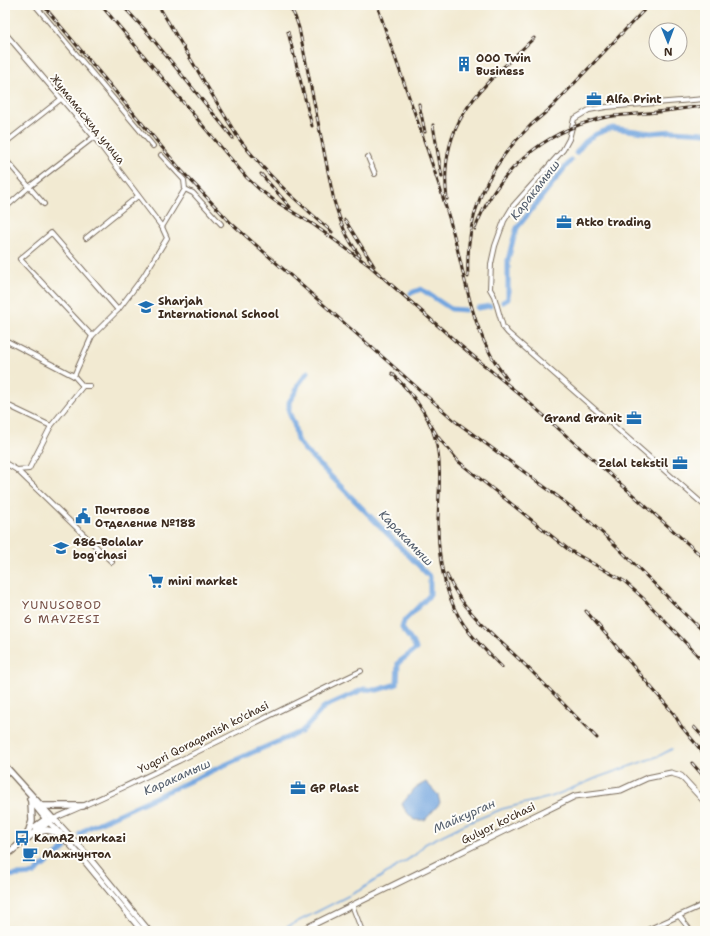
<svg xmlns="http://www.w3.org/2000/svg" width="710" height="936" viewBox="0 0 710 936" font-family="'Shantell Sans',sans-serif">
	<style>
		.water { fill: #73a6df; stroke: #57687e }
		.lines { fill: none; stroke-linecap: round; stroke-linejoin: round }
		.stream { stroke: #73a6df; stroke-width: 1.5 }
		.canal { stroke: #73a6df; stroke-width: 5 }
		.minor-casing { stroke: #7b6d5d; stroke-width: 6 }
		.tertiary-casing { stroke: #7b6d5d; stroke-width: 7 }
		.secondary-casing { stroke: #7b6d5d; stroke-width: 8 }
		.minor { stroke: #fff; stroke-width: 4 }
		.tertiary { stroke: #fff; stroke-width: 5 }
		.secondary { stroke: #fff; stroke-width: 5.5 }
		.rail-casing { stroke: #3b2a1e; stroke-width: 3 }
		.rail { stroke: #fdfcf7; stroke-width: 1.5; stroke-dasharray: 4.5; stroke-linecap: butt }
		.labels { text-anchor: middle; stroke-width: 4; stroke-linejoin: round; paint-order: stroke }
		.poi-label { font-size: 11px; font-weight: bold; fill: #3b2a1e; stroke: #fdfcf7; text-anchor: start }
		.street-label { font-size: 11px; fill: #3b2a1e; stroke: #fdfcf7 }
		.water-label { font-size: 12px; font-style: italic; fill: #515c6b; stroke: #fdfcf7 }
		.neighbourhood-label { font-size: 12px; letter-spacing: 1px; fill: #744d43; stroke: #fdfcf7 }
	</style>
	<rect width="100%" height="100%" fill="#fdfcf7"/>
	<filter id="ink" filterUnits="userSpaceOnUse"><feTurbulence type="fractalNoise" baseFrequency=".025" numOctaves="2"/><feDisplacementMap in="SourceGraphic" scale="8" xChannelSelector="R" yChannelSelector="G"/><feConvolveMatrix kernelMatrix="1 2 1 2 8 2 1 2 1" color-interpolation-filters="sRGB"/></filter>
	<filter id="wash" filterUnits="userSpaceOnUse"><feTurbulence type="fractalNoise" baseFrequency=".012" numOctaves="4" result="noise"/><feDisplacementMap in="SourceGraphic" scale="16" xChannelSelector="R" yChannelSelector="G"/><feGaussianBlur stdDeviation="0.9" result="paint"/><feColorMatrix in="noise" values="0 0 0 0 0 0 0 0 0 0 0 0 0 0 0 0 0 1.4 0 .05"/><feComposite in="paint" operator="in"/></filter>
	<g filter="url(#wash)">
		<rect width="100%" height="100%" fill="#f2ead2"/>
		<polygon class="water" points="426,782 438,795 440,803 425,820 414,820 405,810 402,804 415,788"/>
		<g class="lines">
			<polyline class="stream" points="279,931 360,890 415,855 425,844 463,825 502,809 551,797 599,777 659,756 672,749"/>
			<g class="canal">
				<polyline points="576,153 585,142 596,134 612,128 651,133 673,131 705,133"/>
				<polyline points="411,293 421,289 451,309 465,310"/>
				<polyline points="503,302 508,299 508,260 512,244 517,228 571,160"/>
				<polyline points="478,308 490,306"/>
				<polyline points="80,834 88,828 251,753 301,732 311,722 324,707 364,689 377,690 397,684 398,663 416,649 415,646 402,628 404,621 430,595 430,577 304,449 297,440 294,424 289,412 289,402 296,391 298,385 308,372"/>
				<polyline points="5,876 33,874 65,848"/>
			</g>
		</g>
	</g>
	<g filter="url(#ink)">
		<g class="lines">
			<g class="minor-casing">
				<g id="minor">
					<polyline points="35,5 153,146"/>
					<polyline points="5,33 94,137 162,227 167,238 143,277 118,310 92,336 74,376 83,386"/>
					<polyline points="705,99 606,107 589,110 574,119 569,139 563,150 513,206 504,221 495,246 491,264 490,289 494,296 503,327 508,333 705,506"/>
					<polyline points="5,143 61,99"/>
					<polyline points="161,155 184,180 185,189 162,227"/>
					<polyline points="368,157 375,174"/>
					<polyline points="5,159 44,204"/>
					<polyline points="185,189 193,193 221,224"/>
					<polyline points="5,208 29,187 94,137"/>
					<polyline points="86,238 138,196"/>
					<polyline points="92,336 20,259 51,233 118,310"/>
					<polyline points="5,340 74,376"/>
					<polyline points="83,386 90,386"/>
					<polyline points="5,404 51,426"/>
					<polyline points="5,463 17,470 29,469 51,426 83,386"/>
					<polyline points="17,470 112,562"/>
					<path d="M53,819c105,-45 205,-99 308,-148"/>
					<polyline points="352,905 362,931"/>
					<polyline points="679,916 691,931"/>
					<polyline points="645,931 705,904"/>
				</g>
			</g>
			<g class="tertiary-casing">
				<g id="tertiary">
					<polyline points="53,819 57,822 82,849 149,931"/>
					<polyline points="49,822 77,852 142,931"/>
					<polyline points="300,931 575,796 621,790 647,778 671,773 681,776 705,802"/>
				</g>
			</g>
			<g class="secondary-casing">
				<g id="secondary">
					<polyline points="5,766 53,819"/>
					<polyline points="30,799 47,820"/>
					<polyline points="41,806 83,806"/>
					<polyline points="35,827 46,819"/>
					<polyline points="37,832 47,830 60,833"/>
					<polyline points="28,833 32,821 31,801"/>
					<polyline points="5,856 39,829 53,819"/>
				</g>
			</g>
			<use href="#minor" class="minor"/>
			<use href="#tertiary" class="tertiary"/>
			<use href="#secondary" class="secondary"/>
			<g class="rail-casing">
				<g id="rail">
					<polyline points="43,5 181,170 230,222 455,421 557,496 590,522 609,539 705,634"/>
					<polyline points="101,5 247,178 259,189 275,201 314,225 370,266 461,346 524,398 705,559"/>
					<polyline points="122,5 147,32 233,138"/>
					<path d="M158,5l79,131c27,37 61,66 95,96"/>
					<path d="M287,5c7,6 9,14 12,23l35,173c7,22 11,35 26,55"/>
					<path d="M377,5c24,72 52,143 73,216 16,54 20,113 57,158"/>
					<polyline points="288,32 312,126"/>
					<polyline points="419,104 425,132"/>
					<polyline points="433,125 442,177"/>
					<polyline points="261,174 290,207"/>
					<path d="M447,199c-10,-79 36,-112 87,-161"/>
					<polyline points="345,220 374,266"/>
					<path d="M475,229c21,-57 68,-97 127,-111 15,-4 31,-3 46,-5 19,-2 38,-5 57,-7"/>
					<path d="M468,277c-3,-61 18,-108 61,-150 8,-8 17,-14 25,-22 32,-34 63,-67 95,-100"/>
					<path d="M392,373c18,19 36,39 43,65 8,28 3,57 3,85 0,25 4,54 13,77 10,28 31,47 51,67"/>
					<polyline points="429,422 438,437 459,462 569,550 624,581 643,598 701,659"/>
					<path d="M447,575c16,37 47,60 75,87 26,25 50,51 75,76"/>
					<polyline points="586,611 674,714 681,726 705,755"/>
					<polyline points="694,727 705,739"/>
					<polyline points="692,763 705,778"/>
				</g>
			</g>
			<use href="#rail" class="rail"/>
		</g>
	</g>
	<defs>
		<g id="building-bare" transform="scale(1.2)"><path d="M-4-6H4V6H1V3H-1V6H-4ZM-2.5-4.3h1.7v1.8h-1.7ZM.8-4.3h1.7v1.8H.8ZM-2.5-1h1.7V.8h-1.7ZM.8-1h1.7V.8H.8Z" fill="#1f6fb2" stroke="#fdfcf7" stroke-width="2.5" paint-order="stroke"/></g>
		<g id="office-bare" transform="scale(1.2)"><path d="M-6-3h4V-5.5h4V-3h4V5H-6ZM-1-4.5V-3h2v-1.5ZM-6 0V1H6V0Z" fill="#1f6fb2" stroke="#fdfcf7" stroke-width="2.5" paint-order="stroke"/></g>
		<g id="school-bare" transform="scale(1.2)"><path d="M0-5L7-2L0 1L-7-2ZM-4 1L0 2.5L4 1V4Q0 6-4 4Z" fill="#1f6fb2" stroke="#fdfcf7" stroke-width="2.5" paint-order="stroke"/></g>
		<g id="civic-bare" transform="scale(1.2)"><path d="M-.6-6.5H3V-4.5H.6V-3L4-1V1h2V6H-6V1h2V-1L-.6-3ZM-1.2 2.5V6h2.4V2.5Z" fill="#1f6fb2" stroke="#fdfcf7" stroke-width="2.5" paint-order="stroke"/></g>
		<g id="supermarket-bare" transform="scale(1.2)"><path d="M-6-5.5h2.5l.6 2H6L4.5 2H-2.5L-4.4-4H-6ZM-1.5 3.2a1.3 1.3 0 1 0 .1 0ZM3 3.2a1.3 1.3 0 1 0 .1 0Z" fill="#1f6fb2" stroke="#fdfcf7" stroke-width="2.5" paint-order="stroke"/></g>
		<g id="bus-bare" transform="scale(1.2)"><path d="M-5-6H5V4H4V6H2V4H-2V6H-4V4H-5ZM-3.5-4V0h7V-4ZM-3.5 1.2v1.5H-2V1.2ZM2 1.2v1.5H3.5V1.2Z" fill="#1f6fb2" stroke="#fdfcf7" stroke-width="2.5" paint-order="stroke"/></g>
		<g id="cafe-bare" transform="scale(1.2)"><path d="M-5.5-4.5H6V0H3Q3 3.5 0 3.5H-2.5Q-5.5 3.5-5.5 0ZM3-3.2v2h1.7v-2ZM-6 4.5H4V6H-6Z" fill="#1f6fb2" stroke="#fdfcf7" stroke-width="2.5" paint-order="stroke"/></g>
	</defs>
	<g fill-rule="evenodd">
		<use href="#building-bare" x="464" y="64"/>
		<use href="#office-bare" x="594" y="99"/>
		<use href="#office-bare" x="564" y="222"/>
		<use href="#school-bare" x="146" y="307"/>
		<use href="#office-bare" x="634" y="418"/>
		<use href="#office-bare" x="680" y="463"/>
		<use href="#civic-bare" x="83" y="516"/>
		<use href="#school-bare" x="61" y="548"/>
		<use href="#supermarket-bare" x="156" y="581"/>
		<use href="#office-bare" x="298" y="788"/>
		<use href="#bus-bare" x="22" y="838"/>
		<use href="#cafe-bare" x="30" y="854"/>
	</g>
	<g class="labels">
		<g class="poi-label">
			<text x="476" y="62">ООО Twin<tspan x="476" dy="13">Business</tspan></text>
			<text x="606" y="103">Alfa Print</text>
			<text x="576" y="226">Atko trading</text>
			<text x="158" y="305">Sharjah<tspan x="158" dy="13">International School</tspan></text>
			<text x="622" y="422" text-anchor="end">Grand Granit</text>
			<text x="668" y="467" text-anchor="end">Zelal tekstil</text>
			<text x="95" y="514">Почтовое<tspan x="95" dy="13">Отделение №188</tspan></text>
			<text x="73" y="546">486-Bolalar<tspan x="73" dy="13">bogʻchasi</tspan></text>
			<text x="168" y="585">mini market</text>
			<text x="310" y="792">GP Plast</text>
			<text x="34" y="842">KamAZ markazi</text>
			<text x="42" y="858">Мажнунтол</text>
		</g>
		<g class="street-label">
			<text transform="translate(88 119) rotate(51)" y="4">Жумамасжид улица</text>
			<text transform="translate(203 737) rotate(-27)" y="4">Yuqori Qoraqamish ko'chasi</text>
			<text transform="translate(498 823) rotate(-26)" y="4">Gulyor ko'chasi</text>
		</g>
		<g class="water-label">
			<text transform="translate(535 190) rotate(-52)" y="4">Каракамыш</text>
			<text transform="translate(406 538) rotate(46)" y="4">Каракамыш</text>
			<text transform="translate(177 777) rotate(-24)" y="4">Каракамыш</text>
			<text transform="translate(464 816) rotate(-24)" y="4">Майкурган</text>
		</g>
		<g class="neighbourhood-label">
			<text x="62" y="609">YUNUSOBOD<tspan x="62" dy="14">6 MAVZESI</tspan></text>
		</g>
	</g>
	<rect width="710" height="936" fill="none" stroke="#fdfcf7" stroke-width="20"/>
	<g transform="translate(668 42) rotate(179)"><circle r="19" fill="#fdfcf7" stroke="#afa8a0"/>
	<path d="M0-3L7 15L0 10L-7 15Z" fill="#1f6fb2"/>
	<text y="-6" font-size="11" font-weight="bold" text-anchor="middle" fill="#3b2a1e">N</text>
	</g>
</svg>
